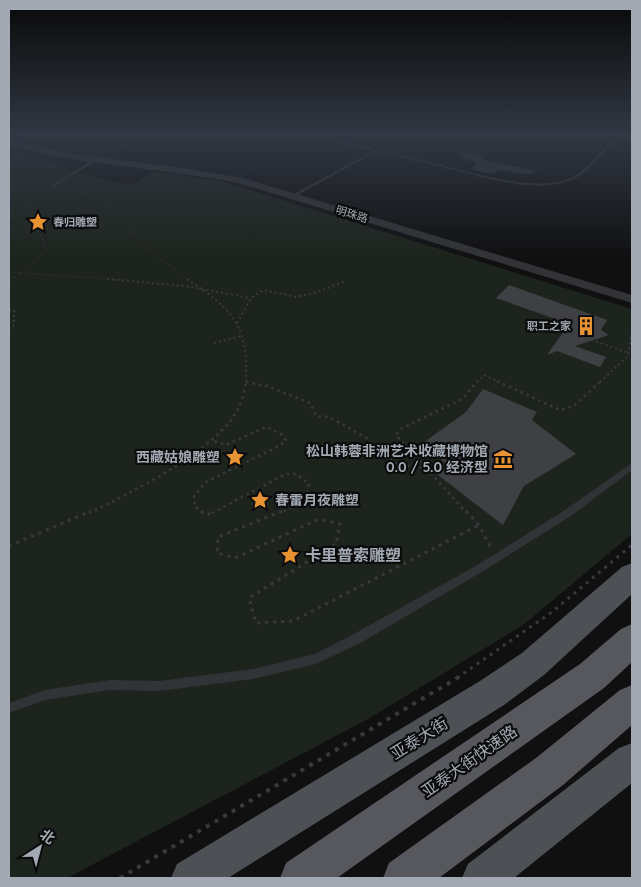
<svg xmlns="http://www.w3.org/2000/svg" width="641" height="887" viewBox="0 0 641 887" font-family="Quicksand,'Noto Sans SC',sans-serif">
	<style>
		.green { fill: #1d241d }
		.water { fill: #2a3439 }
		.building { fill: #3f4044 }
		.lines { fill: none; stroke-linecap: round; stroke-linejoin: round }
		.path-far4 { stroke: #373a3d; stroke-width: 1; stroke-dasharray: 1 2; stroke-linecap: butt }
		.path-far3 { stroke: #373a3d; stroke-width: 2; stroke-dasharray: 2 3; stroke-linecap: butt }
		.path-far2 { stroke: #373a3d; stroke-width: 2.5; stroke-dasharray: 2.5 4; stroke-linecap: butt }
		.path-far1 { stroke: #373a3d; stroke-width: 3; stroke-dasharray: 3 5; stroke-linecap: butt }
		.path { stroke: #373a3d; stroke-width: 4; stroke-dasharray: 4 6; stroke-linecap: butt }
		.service { fill: #313336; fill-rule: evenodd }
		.tertiary { fill: #313336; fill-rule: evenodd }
		.primary { fill: #4d5055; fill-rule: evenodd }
		.trunk { fill: #56585e; fill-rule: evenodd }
		.labels { text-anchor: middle; stroke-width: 4.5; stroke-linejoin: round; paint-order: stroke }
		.far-street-label { font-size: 11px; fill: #a2a9b2; stroke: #0b0b0c }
		.far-poi-label { font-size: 11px; font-weight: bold; fill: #a2a9b2; stroke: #0b0b0c; text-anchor: start }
		.poi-label { font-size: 14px; font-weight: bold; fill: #a2a9b2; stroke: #0b0b0c; text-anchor: end }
		.near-poi-label { font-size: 16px; font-weight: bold; fill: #a2a9b2; stroke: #0b0b0c; text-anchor: start }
		.near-street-label { font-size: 16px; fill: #a2a9b2; stroke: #0b0b0c }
	</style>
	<rect width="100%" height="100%" fill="#101011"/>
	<polygon class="green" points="9,150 63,166 60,168 129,185 155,172 221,181 632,309 632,534 523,625 368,719 67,878 9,878"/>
	<path class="water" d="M462,152l15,2 8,6 52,11c-11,8 -26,-1 -39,-1l-4,3h-10l-12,-4 5,-7 -12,-3 -8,-6z"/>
	<g class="building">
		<polygon points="509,285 607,320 601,330 609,335 575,346 606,357 600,367 557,351 547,355 569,324 496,298"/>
		<polygon points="483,389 537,412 532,420 576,454 524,486 503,525 434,472 445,463 420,445 466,412"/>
	</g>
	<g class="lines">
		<g class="path-far4">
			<polyline points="109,152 150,135"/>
			<polyline points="9,181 45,185"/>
			<polyline points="14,182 10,185 14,188"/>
			<polyline points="63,188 91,194 112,204 145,247 189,280"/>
			<polyline points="9,193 14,188 36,190 38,194 18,219"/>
			<path d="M9,215c18,8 34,13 36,35l-7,9 -27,21"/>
			<polyline points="9,272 125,280"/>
		</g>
		<g class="path-far3">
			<polyline points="107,279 185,286 251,298"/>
			<path d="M187,279c44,29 62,46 59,103"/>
			<polyline points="9,281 12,279"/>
			<polyline points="9,310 14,310 14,325 9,330"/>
			<polyline points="237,323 251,298 263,290 296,297 318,292 345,281"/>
			<polyline points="549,325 629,353"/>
			<polyline points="214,343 241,336"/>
			<polyline points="246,382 248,382"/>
			<polyline points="477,382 484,375 500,382"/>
			<polyline points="600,382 628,356 632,329"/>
		</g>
		<g class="path-far2">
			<polyline points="497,381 560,410 574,406 601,381"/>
			<polyline points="246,382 267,386 310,403 316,416 329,417 365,437 398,465 426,468 467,513"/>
			<polyline points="426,468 396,435 401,429 462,399 478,381"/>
			<path d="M89,513c40,-19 116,-58 142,-93 9,-11 13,-25 15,-39"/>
			<polyline points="203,513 195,507 194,496 206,482 281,445 286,440 281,434 266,427 226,445 211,440"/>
			<polyline points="212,513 286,474 297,474 309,484 305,502 279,513"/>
		</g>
		<g class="path-far1">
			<polyline points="201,511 207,515 214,511"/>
			<polyline points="282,511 218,537 217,553 235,558 319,519 340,524 336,544 249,598 256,623 293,621 479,525"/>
			<polyline points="466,511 479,525 491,548"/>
			<polyline points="9,546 91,511"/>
			<polyline points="457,678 552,612 632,545"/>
		</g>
		<polyline class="path" points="120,878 459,677"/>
		<g class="service">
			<path d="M310,135h5c38,9 74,17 111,26 38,9 106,32 142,18 20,-8 33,-29 47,-44h4c-12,13 -26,32 -40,41 -34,21 -92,2 -128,-7 -24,-6 -49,-12 -74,-18l-83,46h-2v-2l81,-44z"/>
			<polygon points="93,160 96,161 53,187 50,186"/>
			<polygon points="632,463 632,470 571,516 485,570 362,642 316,664 253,679 159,691 110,690 45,700 9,713 9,703 45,690 110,680 159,681 253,669 315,654 354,634 479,564 565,510"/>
		</g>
		<path class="tertiary" d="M9,139l57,14 116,15 61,10 389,117v8l-394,-120c-76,-15 -154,-17 -229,-38z"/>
		<g class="primary">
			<polygon points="632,563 632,594 544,675 504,705 228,878 171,878 177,864 480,681 522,653 622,567"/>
			<polygon points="632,743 632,783 514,878 462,878 468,864 619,748"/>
		</g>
		<g class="trunk">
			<polygon points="632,624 632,662 604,688 337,878 280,878 286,863 580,664 621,629"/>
			<polygon points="632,685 632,725 563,785 439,878 383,878 389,863 536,758 620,690"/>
		</g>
	</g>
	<linearGradient id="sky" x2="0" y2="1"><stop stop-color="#090909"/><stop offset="0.52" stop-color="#313743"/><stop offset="1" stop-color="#313743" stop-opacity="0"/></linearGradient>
	<rect width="641" height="259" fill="url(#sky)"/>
	<defs>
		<g id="sight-bare" transform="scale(1.5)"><path d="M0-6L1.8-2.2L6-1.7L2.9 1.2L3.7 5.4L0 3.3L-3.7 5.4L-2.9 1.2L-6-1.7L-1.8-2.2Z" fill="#e89331" stroke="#0b0b0c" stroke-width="2.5" paint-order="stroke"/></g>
		<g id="building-bare" transform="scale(1.5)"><path d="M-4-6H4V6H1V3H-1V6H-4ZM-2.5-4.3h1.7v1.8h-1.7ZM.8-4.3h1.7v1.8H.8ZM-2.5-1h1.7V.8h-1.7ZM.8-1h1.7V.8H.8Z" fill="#e89331" stroke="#0b0b0c" stroke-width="2.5" paint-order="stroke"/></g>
		<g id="museum-bare" transform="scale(1.5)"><path d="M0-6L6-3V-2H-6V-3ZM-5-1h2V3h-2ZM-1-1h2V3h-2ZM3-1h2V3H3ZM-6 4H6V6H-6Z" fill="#e89331" stroke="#0b0b0c" stroke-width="2.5" paint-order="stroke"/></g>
	</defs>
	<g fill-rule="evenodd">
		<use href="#sight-bare" x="38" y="222"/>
		<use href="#building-bare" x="586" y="326"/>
		<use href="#sight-bare" x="235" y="457"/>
		<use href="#museum-bare" x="503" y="459"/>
		<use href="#sight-bare" x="260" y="500"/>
		<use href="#sight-bare" x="290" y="555"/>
	</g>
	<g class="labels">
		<g class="far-street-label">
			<text transform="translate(352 214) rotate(17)" y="4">明珠路</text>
		</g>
		<g class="far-poi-label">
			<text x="53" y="226">春归雕塑</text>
			<text x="571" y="330" text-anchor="end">职工之家</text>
		</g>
		<g class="poi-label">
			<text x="488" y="456">松山韩蓉非洲艺术收藏博物馆<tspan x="488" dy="16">0.0 / 5.0 经济型</tspan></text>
			<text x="220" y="462">西藏姑娘雕塑</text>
			<text x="275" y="505" text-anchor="start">春雷月夜雕塑</text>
		</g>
		<g class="near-poi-label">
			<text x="305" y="561">卡里普索雕塑</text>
		</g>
		<g class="near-street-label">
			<text transform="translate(419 738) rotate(-32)" y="6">亚泰大街</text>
			<text transform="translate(469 761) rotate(-35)" y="6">亚泰大街快速路</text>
		</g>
	</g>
	<rect width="641" height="887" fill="none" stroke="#a2a9b2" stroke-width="20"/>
	<g transform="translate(40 847) rotate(36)" stroke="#0b0b0c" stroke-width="4" paint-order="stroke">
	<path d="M0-4L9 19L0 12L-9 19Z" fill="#a2a9b2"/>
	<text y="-8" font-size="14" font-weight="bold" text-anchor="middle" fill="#a2a9b2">北</text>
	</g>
</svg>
